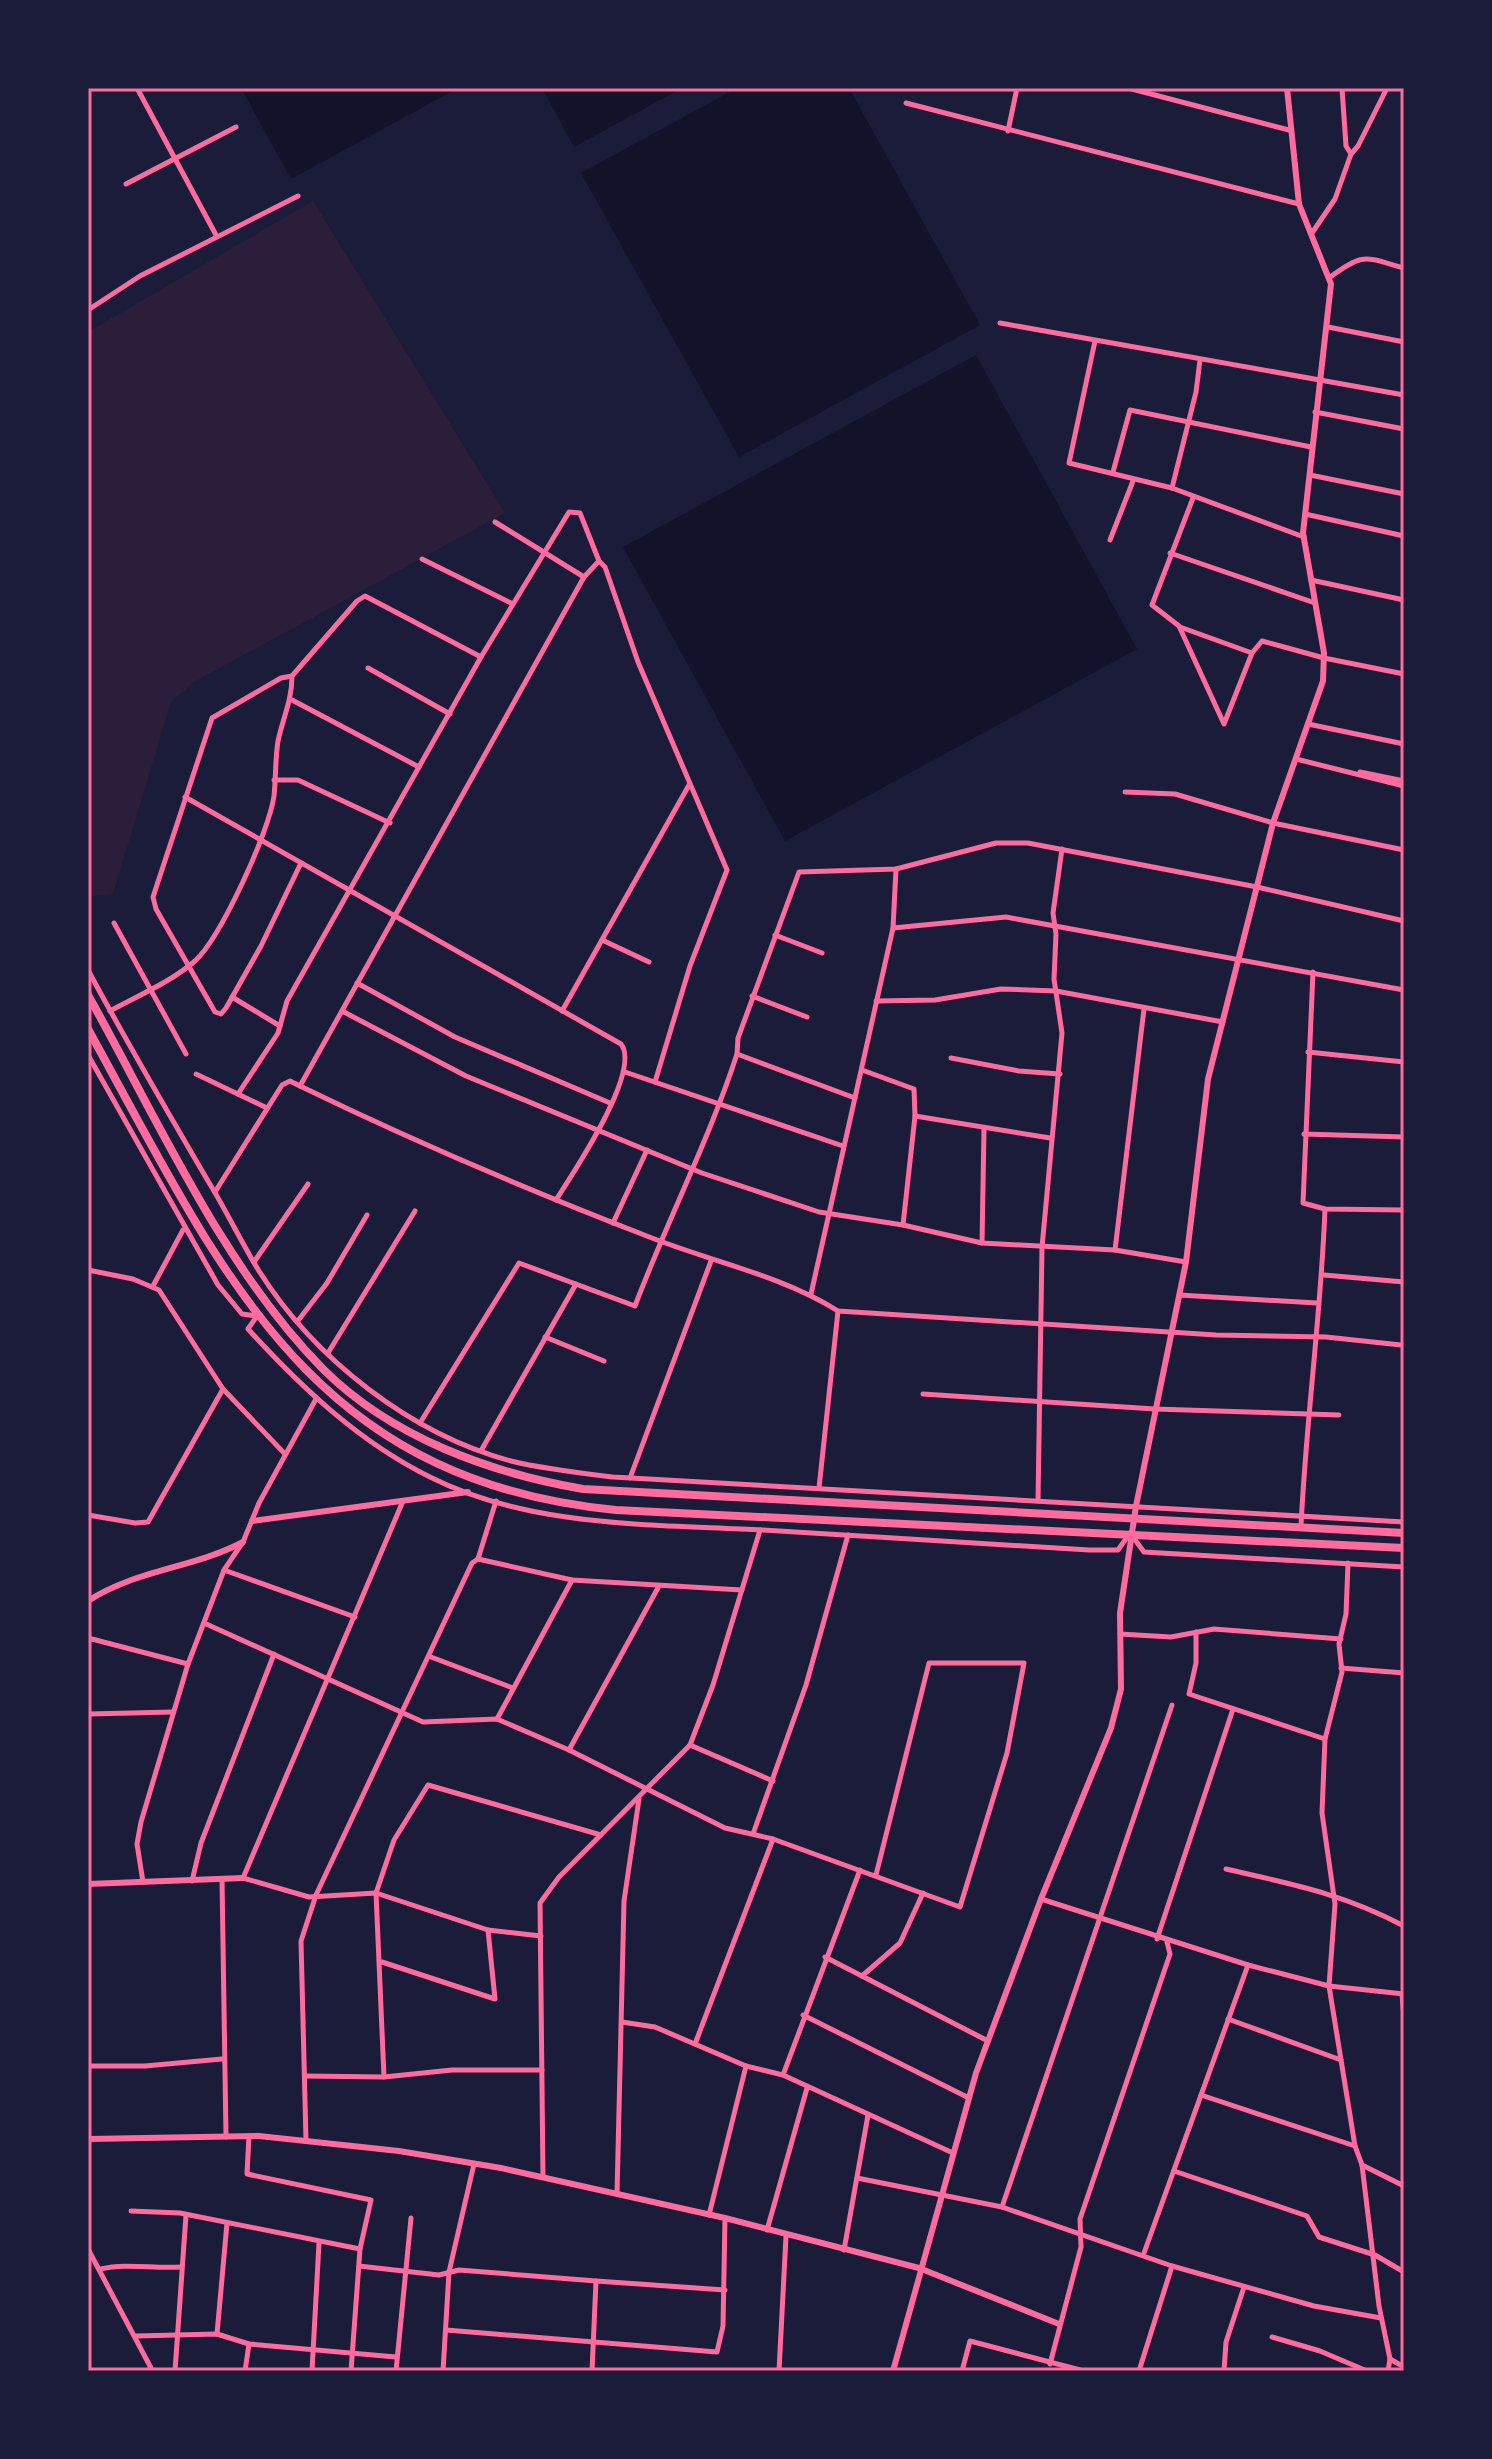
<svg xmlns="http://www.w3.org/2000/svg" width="1492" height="2459" viewBox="0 0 1492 2459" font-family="'Fira Sans',sans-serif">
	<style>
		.green { fill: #2a1e3b }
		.water { fill: #12122b }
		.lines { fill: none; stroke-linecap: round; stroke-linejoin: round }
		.minor { stroke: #ff6b9d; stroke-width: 5 }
		.tertiary { stroke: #ff6b9d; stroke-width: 6 }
		.secondary { stroke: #ff6b9d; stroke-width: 6 }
		.trunk { stroke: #ff6b9d; stroke-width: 8 }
		.neatline { fill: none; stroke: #ff6b9d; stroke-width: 3 }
	</style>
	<rect width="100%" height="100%" fill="#1b1b3a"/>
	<polygon class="green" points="313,201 505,513 194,682 171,702 113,894 91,896 88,332"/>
	<g class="water">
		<polygon points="241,88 458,88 291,179"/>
		<polygon points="542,88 682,88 574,147"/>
		<polygon points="737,88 849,88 980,325 739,457 581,173"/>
		<polygon points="976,355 1137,649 785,841 623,547"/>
	</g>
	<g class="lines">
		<g class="minor">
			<polyline points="137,88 216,235"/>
			<polyline points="1128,88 1289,130"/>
			<polyline points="1342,88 1346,146 1351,154"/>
			<polyline points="1402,88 1404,89"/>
			<polyline points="906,103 1299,204"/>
			<polyline points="1008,131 1017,88"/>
			<polyline points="126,184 236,127"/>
			<polyline points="1312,233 1335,199 1351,154 1358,146 1387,88"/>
			<path d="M1329,278c35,-26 35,-21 75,-10"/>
			<polyline points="88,310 140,276 298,196"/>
			<polyline points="1000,323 1404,395"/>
			<polyline points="1328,327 1404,342"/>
			<polyline points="1095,341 1069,463 1172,488 1304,537"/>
			<polyline points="1315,412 1404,429"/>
			<polyline points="1113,472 1130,410 1311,447"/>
			<polyline points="1310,475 1404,494"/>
			<polyline points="1172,488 1196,392 1200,360"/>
			<polyline points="1193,498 1152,605 1179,626 1224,724 1252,653 1262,641 1324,658 1404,674"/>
			<polyline points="1305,514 1404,536"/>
			<polyline points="495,522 584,577"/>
			<polyline points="1110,540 1133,481"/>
			<polyline points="1170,553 1315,603"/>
			<polyline points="422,559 513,604"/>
			<path d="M599,561l-15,16 -284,509c115,56 233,106 352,152 61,24 131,38 186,73l378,24 110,2 75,8"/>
			<polyline points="1311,580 1404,600"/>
			<polyline points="1180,627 1252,653"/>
			<polyline points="368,668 450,714"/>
			<polyline points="292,676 281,678 212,718 153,897 156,909 215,1012 221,1014 226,1008 261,946 301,863"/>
			<polyline points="292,700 419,767"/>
			<polyline points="1308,724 1404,744"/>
			<polyline points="1296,759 1404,786"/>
			<polyline points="1360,772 1404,781"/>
			<polyline points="274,780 298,780 390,823"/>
			<polyline points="1125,792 1175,794 1273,823 1404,850"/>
			<path d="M185,797l436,247c21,27 -48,129 -65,156"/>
			<polyline points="114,923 186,1054"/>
			<polyline points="893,928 1006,917 1404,990"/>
			<polyline points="775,935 822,953"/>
			<polyline points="602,940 649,962"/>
			<path d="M88,970c38,71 79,141 120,211 18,29 33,61 51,90 55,87 151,163 252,190 33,8 68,12 102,16l791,45"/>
			<polyline points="1313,972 1303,1203 1325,1209 1404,1210"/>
			<polyline points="357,983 455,1037 610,1103"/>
			<polyline points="752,996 807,1017"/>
			<polyline points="232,997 280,1026"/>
			<polyline points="876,1001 935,1000 1001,989 1056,991 1223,1022"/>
			<path d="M110,1011c27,-15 61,-29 85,-50 26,-24 74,-129 79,-165 2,-18 1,-36 4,-55 5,-23 14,-41 14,-65l65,-75 8,-5 116,61"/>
			<polyline points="342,1011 466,1076 702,1173 819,1212 903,1225 982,1243 1115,1250 1186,1262"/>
			<polyline points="562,1011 689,785"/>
			<polyline points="1308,1052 1404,1062"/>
			<path d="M88,1055l130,230 24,29 15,2 -9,13c53,58 111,113 182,148 101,51 223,47 333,53 109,7 217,13 326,20h29l12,-17 14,19 260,15"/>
			<polyline points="951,1058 1019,1071 1060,1074"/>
			<polyline points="862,1070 914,1089 915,1116 903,1225"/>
			<polyline points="625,1072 843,1146"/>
			<polyline points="196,1074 267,1108"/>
			<polyline points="238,1094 278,1033 287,1001 481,657 569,512 580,513 599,561 605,567 638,662 727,870 690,966 655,1082"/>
			<polyline points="855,1098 737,1054 738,1038 799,872 896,869 996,843 1028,843 1257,887 1404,921"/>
			<polyline points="915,1116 1050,1138"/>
			<polyline points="1304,1134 1404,1137"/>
			<polyline points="215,1192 282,1085 290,1081 300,1086"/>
			<polyline points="613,1223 647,1150"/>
			<polyline points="982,1243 984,1129"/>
			<polyline points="1115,1250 1144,1009"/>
			<polyline points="254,1262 308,1184"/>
			<polyline points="88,1270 133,1279 159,1290 223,1389 285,1454"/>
			<polyline points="1324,1275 1404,1282"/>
			<polyline points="153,1286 183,1230"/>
			<polyline points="811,1294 893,928 896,869"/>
			<polyline points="1179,1295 1317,1303"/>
			<polyline points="297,1322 327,1283 367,1215"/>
			<polyline points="545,1337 604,1361"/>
			<polyline points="328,1353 415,1211"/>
			<polyline points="923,1394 1155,1409 1339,1415"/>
			<path d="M420,1423l99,-160 116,43c32,-85 74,-166 102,-252"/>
			<polyline points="482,1449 576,1284"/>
			<polyline points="630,1478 711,1261"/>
			<polyline points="819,1488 838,1311"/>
			<polyline points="403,1501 243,1878 309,1897 376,1893 488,1930 541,1936"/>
			<polyline points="1038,1501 1042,1247 1062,1033 1054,979 1056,934 1053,913 1062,849"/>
			<polyline points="88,1515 135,1523 148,1522 223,1389"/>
			<path d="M1301,1526c5,-106 20,-211 24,-317"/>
			<polyline points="478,1559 496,1501"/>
			<polyline points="1348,1563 1346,1614 1339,1644 1342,1672 1325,1739 1322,1813 1335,1904 1329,1986 1355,2146 1362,2165 1379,2306 1390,2359 1388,2371"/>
			<polyline points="224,1570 355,1617"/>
			<polyline points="204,1623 423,1722 497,1719 569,1750 725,1828 773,1839 960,1907 1007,1753 1024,1663 929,1663 876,1875"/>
			<polyline points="1196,1632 1196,1663 1189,1694 1325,1739"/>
			<polyline points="1120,1634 1171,1637 1214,1629 1341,1639"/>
			<polyline points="88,1638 188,1664"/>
			<polyline points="431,1657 513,1688"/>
			<polyline points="1341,1668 1404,1673"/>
			<polyline points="88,1714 173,1712"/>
			<polyline points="497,1719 572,1580"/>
			<polyline points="690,1745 773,1781"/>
			<polyline points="569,1750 659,1586"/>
			<polyline points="753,1834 806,1685 848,1535"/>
			<path d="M1226,1869c66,15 118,25 178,57"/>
			<polyline points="222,1879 226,2137"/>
			<polyline points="192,1881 201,1843 274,1654"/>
			<polyline points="143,1882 137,1844 141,1822 188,1664 224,1570 243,1542 259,1503 316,1399"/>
			<polyline points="1041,1899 1248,1965 1329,1986 1404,1994"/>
			<polyline points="1157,1939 1233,1709"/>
			<polyline points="825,1957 988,2041"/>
			<polyline points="382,1962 495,1999 488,1930"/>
			<polyline points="862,1976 900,1943 923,1893"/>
			<polyline points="1402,1994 1404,2018"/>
			<polyline points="803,2015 969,2098"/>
			<polyline points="1228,2019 1341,2060"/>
			<polyline points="622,2022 655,2027 746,2066 783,2075 953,2153"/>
			<polyline points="695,2044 773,1839"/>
			<polyline points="88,2066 145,2066 222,2059"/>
			<polyline points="542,2070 452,2070 384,2077 376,1893 394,1840 428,1785 601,1835"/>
			<polyline points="783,2075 860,1870"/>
			<polyline points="305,2076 384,2077"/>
			<polyline points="1201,2095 1355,2146"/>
			<polyline points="249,2136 247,2174 371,2200 360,2249 351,2371"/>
			<polyline points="306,2141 301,1941 316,1895 472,1563 478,1559 572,1580 742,1590"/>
			<polyline points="1362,2165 1404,2186"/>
			<polyline points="1174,2171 1307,2216 1319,2237 1375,2255 1404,2272"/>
			<polyline points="543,2177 540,1903 559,1877 690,1745 713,1685 760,1530"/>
			<polyline points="857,2178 1002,2207 1172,2266 1314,2306 1381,2318"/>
			<polyline points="617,2194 624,1901 639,1799"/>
			<polyline points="1002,2207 1172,1705"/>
			<polyline points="131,2211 180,2213 360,2249"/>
			<polyline points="709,2215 746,2066"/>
			<polyline points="767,2230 807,2088"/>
			<polyline points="88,2249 151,2368"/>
			<polyline points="844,2250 868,2115"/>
			<polyline points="1144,2253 1248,1965"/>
			<polyline points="359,2266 439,2275 459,2270 596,2281"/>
			<path d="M101,2269c26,-6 53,0 80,-2"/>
			<polyline points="446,2330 717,2352 723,2326 725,2218"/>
			<polyline points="217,2334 227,2223"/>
			<polyline points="136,2336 217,2334 249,2344 396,2357"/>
			<polyline points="1272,2337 1320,2351 1367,2371"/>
			<polyline points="1390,2359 1404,2367"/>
			<polyline points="1050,2364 1081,2247 1080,2219 1170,1954 1167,1942"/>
			<polyline points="175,2371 186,2215"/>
			<polyline points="245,2371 249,2344"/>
			<polyline points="312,2371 319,2243"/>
			<polyline points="396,2371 411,2218"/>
			<polyline points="443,2371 449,2272 474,2164"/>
			<polyline points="592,2371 596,2281 725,2290"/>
			<polyline points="779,2371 786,2236"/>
			<polyline points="962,2371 970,2341 1084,2371"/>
			<polyline points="1139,2371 1172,2266"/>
			<polyline points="1224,2371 1226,2342 1244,2287"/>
		</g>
		<g class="tertiary">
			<polyline points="1136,1506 1186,1262 1208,1079 1273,823 1323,681 1324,653 1303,533 1331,284 1299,204 1287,88"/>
			<polyline points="252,1521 468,1492"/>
			<path d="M88,1601c47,-31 106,-33 155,-59"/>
			<polyline points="88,1884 243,1878"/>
			<polyline points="88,2139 259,2136 399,2151 501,2168 725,2218 919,2268 1059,2324"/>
		</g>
		<polyline class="secondary" points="893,2371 976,2073 1041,1899 1111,1728 1121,1689 1120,1613 1136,1506"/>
		<g class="trunk">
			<path d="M88,995c69,123 135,273 235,374 68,68 167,104 260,120l821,44"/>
			<path d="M88,1029c133,241 220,451 528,481l788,38"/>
		</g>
	</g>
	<rect width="1492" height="2459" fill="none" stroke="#1b1b3a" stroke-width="180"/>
	<rect x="90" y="90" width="1312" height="2279" class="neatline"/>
</svg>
